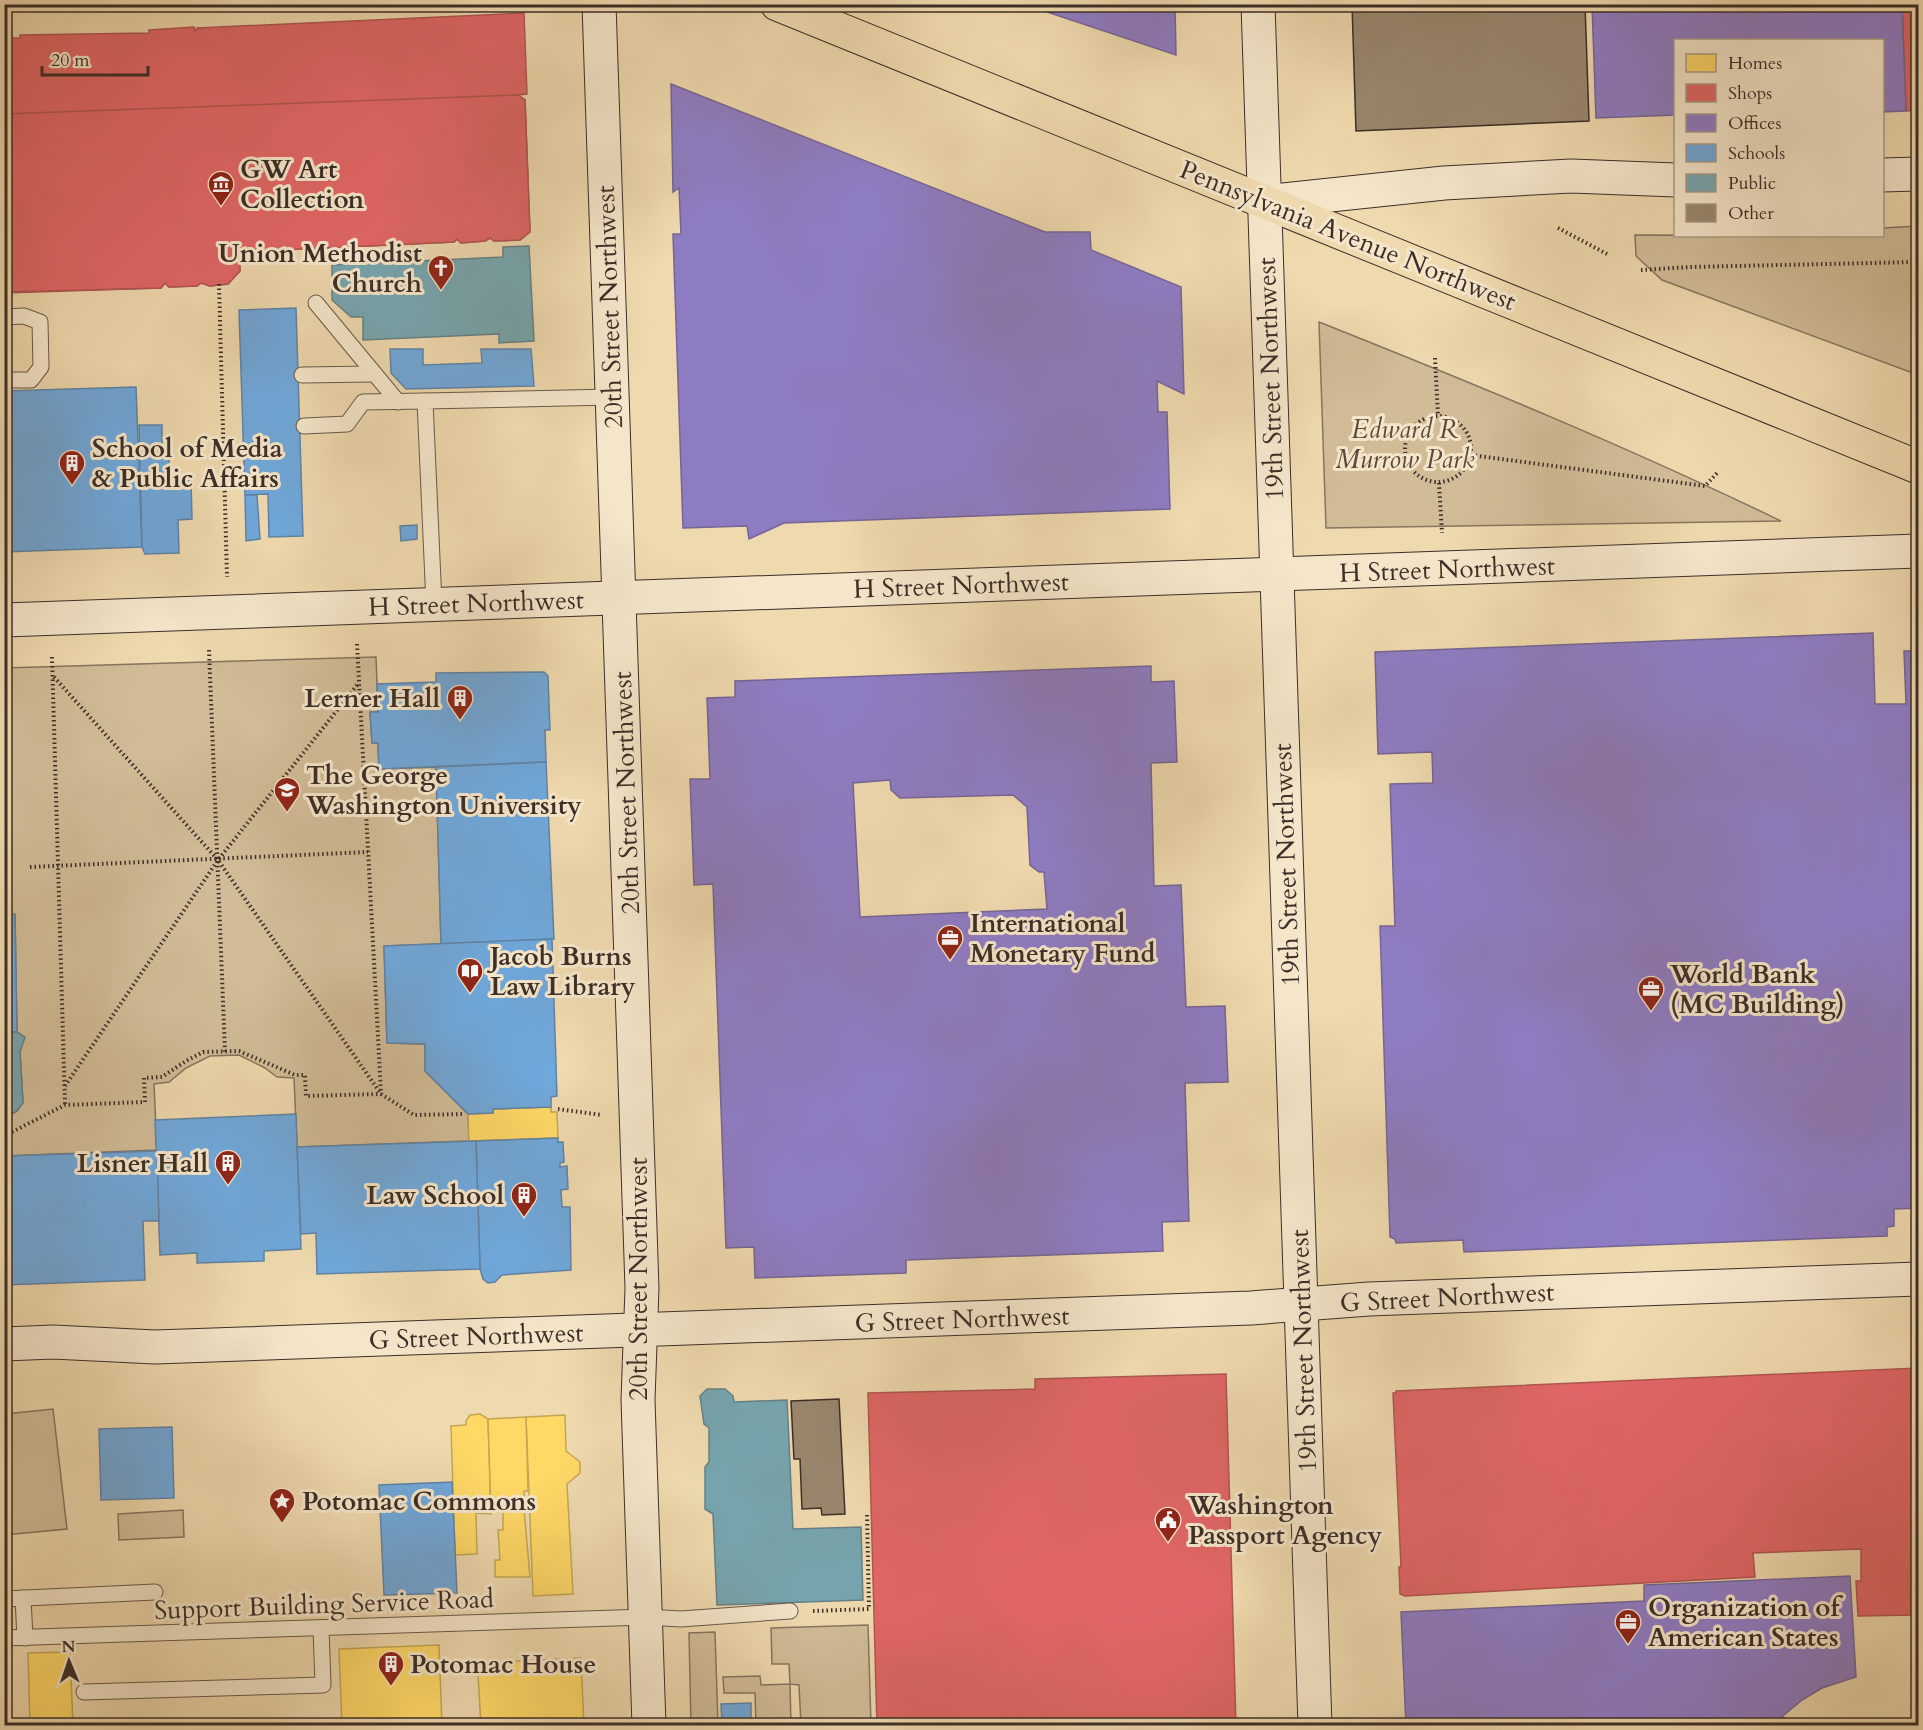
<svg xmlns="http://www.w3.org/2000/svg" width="1923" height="1730" viewBox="0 0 1923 1730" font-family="Cardo,serif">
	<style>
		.green { fill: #d1bc97; stroke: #867560; stroke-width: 1.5 }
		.homes { fill: #ffd966; stroke: #c4a653; stroke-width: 1.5 }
		.shops { fill: #e06666; stroke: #af5553; stroke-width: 1.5 }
		.offices { fill: #8e7cc3; stroke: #756594; stroke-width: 1.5; fill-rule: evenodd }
		.schools { fill: #6fa8dc; stroke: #6083a6; stroke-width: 1.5 }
		.public { fill: #76a5af; stroke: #658186; stroke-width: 1.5 }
		.building { fill: #99876e; stroke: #3c2e28; stroke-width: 1.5 }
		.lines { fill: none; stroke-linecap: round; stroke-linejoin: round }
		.lane-casing { stroke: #69594a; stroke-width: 17 }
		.secondary-casing { stroke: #3c2e28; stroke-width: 35 }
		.primary-casing { stroke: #3c2e28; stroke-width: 35 }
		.path { stroke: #3c2e28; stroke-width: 4; stroke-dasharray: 1.5 3; stroke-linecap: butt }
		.lane { stroke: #f5e6ca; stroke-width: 15 }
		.secondary { stroke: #f5e6ca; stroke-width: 33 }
		.primary { stroke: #efd9ae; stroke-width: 33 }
		.labels { text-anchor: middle; stroke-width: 6; stroke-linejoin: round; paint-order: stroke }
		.poi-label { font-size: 26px; font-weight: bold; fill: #3c2e28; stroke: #f5e6ca; text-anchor: start }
		.street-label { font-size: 26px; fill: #3c2e28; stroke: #f5e6ca }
		.park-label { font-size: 26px; font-style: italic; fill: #5a4a3e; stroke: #f5e6ca }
	</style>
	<rect width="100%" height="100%" fill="#efd9ae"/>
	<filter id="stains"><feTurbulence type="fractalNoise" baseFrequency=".00333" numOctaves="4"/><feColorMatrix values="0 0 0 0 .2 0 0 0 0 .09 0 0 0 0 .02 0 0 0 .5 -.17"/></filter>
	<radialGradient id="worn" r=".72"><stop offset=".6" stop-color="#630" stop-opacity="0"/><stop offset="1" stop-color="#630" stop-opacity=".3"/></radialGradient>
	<g class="green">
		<polygon points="1918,226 1918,375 1662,280 1636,256 1635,235 1882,236 1883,228"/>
		<path d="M1319,322c156,62 311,126 462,199l-455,7z"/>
		<polygon points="376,657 378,712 370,712 372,743 378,743 379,769 436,767 441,944 384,946 387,1043 425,1044 425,1071 468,1114 469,1141 297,1147 294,1078 277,1077 265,1068 239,1055 210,1056 186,1068 169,1082 154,1084 157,1150 5,1156 5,1118 17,1111 23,1102 20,1052 24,1037 17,1032 15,915 5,915 4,668"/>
		<polygon points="53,1409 67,1529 5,1535 5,1414"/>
		<polygon points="183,1510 184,1537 119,1540 118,1514"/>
		<polygon points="868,1625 871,1725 801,1725 799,1685 790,1684 791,1725 756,1725 755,1693 724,1693 723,1677 760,1676 761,1685 790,1684 789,1664 772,1664 771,1628"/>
		<polygon points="715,1632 718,1725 691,1725 689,1633"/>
	</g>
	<g class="homes">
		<polygon points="551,1107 551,1112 557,1112 558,1138 469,1141 468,1114 493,1113 493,1109"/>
		<polygon points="480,1414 488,1419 491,1514 476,1513 477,1554 455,1555 451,1426 466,1425 466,1421 470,1415"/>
		<polygon points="565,1415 566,1451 580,1462 580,1473 567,1484 573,1594 533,1596 526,1417"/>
		<polygon points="526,1417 528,1491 524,1491 524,1509 530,1577 495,1577 495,1560 500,1560 498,1530 503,1530 503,1510 491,1511 488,1419"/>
		<polygon points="439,1645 442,1726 342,1726 339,1649"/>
		<polygon points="70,1652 73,1726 30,1726 28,1653"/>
		<polygon points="581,1658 584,1726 481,1726 478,1674 473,1675 473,1663"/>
	</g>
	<g class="shops">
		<polygon points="1902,4 1918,4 1918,110 1906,111"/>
		<polygon points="524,13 527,94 518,95 525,100 530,232 520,240 494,241 490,238 485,241 461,243 457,239 454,242 239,252 240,271 228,284 210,286 201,283 197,286 169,287 165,283 161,288 4,293 4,38 20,38 20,35 149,33 149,30 194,27 195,31 197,28"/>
		<polygon points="518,95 525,100 530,232 520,240 494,241 490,238 485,241 461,243 457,239 454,242 239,252 240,271 228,284 210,286 201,283 197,286 169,287 165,283 161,288 4,292 4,114"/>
		<polygon points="1918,1368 1918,1615 1858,1616 1856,1581 1861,1581 1861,1549 1753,1553 1755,1577 1405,1596 1400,1594 1399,1567 1401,1567 1393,1393 1396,1393 1396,1391"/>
		<polygon points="1226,1374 1236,1726 877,1726 868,1393 1035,1389 1035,1379"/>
	</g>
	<g class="offices">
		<polygon points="1175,4 1176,55 1026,5 1026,4"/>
		<polygon points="1592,4 1902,4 1906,111 1882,112 1882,40 1676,40 1676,115 1596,118"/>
		<polygon points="671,84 1045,232 1090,232 1091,250 1181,287 1184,394 1157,381 1158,412 1167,412 1170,509 784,523 749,539 747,526 683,528 673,234 681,234 679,188 673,192"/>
		<polygon points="1873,633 1875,704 1906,704 1904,651 1918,651 1918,1208 1894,1209 1894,1226 1887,1227 1887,1236 1464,1252 1463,1240 1396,1243 1395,1239 1390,1237 1380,926 1395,926 1390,784 1433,783 1432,752 1378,754 1375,652"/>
		<path d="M1151,666v16l23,-1 3,81 -26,1 3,123 27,-1 5,122 39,-1 3,76 -43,1 4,138 -27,1 1,29 -257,9v13l-151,5 -1,-31 -28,1 -13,-364 -19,1 -4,-106h20l-3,-81 28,-1v-16zM890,780l1,10 9,8 113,-3 14,12 3,58 9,7h5l3,37 -187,8 -7,-134z"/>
		<polygon points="1850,1576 1856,1677 1822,1688 1802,1700 1784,1715 1774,1726 1406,1726 1401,1612 1644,1601 1644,1585"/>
	</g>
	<g class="schools">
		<polygon points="296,308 303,536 269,537 268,494 245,495 239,310"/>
		<polygon points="390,349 423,349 423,365 482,363 481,349 531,349 534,386 406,389 391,373"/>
		<polygon points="136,387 142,547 4,552 4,391"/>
		<polygon points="139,425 162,425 162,445 169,451 169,474 178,481 191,480 192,519 178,520 179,553 145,554 142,547"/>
		<polygon points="245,495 257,495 260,539 246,541"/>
		<polygon points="417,525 417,539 401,541 400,526"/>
		<polygon points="544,672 548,676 550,730 545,730 546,762 379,769 378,743 372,743 370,712 378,712 377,684 436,682 436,673"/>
		<polygon points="546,762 554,939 441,944 436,767"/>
		<polygon points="15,914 17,1032 4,1032 4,915"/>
		<polygon points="552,939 557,1096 551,1097 551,1107 493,1109 493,1113 468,1114 425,1071 425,1044 387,1043 384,946"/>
		<polygon points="296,1114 301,1249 264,1251 264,1261 197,1263 197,1253 160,1255 155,1120"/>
		<polygon points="558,1138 558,1142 563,1142 564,1162 560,1163 560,1167 567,1166 568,1189 561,1190 562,1207 570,1207 571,1270 502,1275 495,1282 488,1283 483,1279 480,1269 476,1141"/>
		<polygon points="476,1141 480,1269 317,1274 316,1233 301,1234 297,1147"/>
		<polygon points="157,1151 159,1221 143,1221 145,1280 4,1285 4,1156"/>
		<polygon points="172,1427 174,1498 101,1500 99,1429"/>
		<polygon points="452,1482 457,1593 384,1595 379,1485"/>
		<polygon points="751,1703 751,1726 722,1726 721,1704"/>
	</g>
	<g class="public">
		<polygon points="529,246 534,341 499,343 499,334 363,340 363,317 351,317 332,300 332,265 503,257 503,247"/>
		<polygon points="4,1032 17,1032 25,1037 20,1052 23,1103 17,1111 4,1118"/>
		<polygon points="707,1389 725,1389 733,1396 734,1402 787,1400 793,1529 861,1527 863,1600 717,1605 713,1514 705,1509 705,1467 709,1462 709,1428 704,1424 700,1396"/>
	</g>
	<g class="building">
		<polygon points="1352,4 1585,4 1589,121 1356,131"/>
		<polygon points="839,1399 845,1514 822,1515 821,1508 802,1509 800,1459 794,1459 791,1401"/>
	</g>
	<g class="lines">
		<g class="lane-casing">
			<g id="lane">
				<polyline points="316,303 398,402"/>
				<polyline points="4,317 24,316 40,322 41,367 31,380 4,380"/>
				<polyline points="302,375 374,374"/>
				<polyline points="304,426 347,424 363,402 425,401"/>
				<polyline points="434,604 425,401 612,397"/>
				<polyline points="23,1598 25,1638"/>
				<polyline points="4,1599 155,1592"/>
				<polyline points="4,1638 646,1617 681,1619 790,1611"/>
				<polyline points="84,1692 323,1685 321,1628"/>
			</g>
		</g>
		<g class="secondary-casing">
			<g id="secondary">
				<polyline points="599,4 642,1288 638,1400 649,1726"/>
				<polyline points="1258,4 1315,1726"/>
				<polyline points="1882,175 1918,174"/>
				<polyline points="1264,202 1444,183 1571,176 1676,180"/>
				<polyline points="4,620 1918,551"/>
				<polyline points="4,1344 53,1342 155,1347 1251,1308 1369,1299 1918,1279"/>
			</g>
		</g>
		<g class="primary-casing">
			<polyline id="primary" points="777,4 1918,467"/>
		</g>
		<g class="path">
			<polyline points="1558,228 1609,255"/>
			<polyline points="1641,270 1690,267 1918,262"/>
			<polyline points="219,284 227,577"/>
			<polyline points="1435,358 1438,416"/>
			<circle cx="1438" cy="449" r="33"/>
			<polyline points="1471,455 1705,486 1718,472"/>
			<polyline points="1439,483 1442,533"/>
			<polyline points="357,644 381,1093"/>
			<polyline points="209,650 225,1052"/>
			<polyline points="52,657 65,1105"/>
			<polyline points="54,677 218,860 381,1094 414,1115 465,1114"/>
			<polyline points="30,867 368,852"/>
			<polyline points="65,1086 218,860 358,684"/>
			<polyline points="558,1109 602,1115"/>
			<polyline points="4,1136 65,1105 145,1102 144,1078 162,1077 186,1061 203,1052 239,1051 295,1075 305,1075 306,1096 381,1094"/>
			<polyline points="813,1611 869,1609 867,1514"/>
		</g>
		<use href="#lane" class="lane"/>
		<use href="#secondary" class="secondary"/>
		<use href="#primary" class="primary"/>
	</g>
	<defs>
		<g id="museum-pin" transform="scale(1.35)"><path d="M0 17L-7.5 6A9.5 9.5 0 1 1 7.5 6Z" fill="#8f2418" stroke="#f5e6ca"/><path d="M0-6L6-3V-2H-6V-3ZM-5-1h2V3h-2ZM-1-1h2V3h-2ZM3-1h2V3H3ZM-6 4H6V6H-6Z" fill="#fff"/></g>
		<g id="church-pin" transform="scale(1.35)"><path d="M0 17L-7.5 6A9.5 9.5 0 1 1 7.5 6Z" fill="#8f2418" stroke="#f5e6ca"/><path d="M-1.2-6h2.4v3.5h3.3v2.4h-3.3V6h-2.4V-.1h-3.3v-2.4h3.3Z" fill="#fff"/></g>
		<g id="building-pin" transform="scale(1.35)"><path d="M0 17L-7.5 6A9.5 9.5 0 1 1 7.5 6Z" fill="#8f2418" stroke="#f5e6ca"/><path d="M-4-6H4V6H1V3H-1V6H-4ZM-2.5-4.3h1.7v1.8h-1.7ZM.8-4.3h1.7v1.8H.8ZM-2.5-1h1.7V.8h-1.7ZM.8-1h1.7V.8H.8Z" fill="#fff"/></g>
		<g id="university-pin" transform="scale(1.35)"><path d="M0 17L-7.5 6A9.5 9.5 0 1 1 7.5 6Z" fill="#8f2418" stroke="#f5e6ca"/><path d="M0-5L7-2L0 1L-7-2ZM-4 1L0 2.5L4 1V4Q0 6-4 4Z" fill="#fff"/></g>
		<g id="office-pin" transform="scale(1.35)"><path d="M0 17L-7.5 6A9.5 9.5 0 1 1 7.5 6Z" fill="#8f2418" stroke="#f5e6ca"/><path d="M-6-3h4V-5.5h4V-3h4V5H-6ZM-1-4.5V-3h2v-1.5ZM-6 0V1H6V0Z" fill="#fff"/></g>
		<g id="library-pin" transform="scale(1.35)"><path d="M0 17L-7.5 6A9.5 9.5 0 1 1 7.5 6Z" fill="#8f2418" stroke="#f5e6ca"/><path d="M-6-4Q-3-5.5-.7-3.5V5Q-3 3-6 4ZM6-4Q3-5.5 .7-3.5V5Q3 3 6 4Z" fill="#fff"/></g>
		<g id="sight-pin" transform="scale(1.35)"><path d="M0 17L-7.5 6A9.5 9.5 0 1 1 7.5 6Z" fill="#8f2418" stroke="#f5e6ca"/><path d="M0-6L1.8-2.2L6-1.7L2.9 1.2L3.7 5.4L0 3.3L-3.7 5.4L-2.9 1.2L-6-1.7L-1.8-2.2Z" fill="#fff"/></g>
		<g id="civic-pin" transform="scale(1.35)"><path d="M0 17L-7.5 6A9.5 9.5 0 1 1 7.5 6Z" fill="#8f2418" stroke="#f5e6ca"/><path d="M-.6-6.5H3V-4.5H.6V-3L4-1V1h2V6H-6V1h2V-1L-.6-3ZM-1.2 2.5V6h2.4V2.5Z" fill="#fff"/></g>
	</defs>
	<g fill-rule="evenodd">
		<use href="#museum-pin" x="221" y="184"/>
		<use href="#church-pin" x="441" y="268"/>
		<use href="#building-pin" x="72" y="463"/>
		<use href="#building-pin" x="460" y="698"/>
		<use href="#university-pin" x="287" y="790"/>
		<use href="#office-pin" x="950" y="938"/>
		<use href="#library-pin" x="470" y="971"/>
		<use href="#office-pin" x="1651" y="989"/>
		<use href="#building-pin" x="228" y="1163"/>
		<use href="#building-pin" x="524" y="1195"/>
		<use href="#sight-pin" x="282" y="1501"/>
		<use href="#civic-pin" x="1168" y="1520"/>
		<use href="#office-pin" x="1628" y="1622"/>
		<use href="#building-pin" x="391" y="1664"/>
	</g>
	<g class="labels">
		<g class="poi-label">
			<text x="240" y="178">GW Art<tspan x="240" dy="30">Collection</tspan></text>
			<text x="422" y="262" text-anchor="end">Union Methodist<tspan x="422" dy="30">Church</tspan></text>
			<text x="92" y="457">School of Media<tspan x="92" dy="30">&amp; Public Affairs</tspan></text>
			<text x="440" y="707" text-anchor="end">Lerner Hall</text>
			<text x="306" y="784">The George<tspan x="306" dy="30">Washington University</tspan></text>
			<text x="970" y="932">International<tspan x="970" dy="30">Monetary Fund</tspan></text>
			<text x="490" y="965">Jacob Burns<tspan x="490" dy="30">Law Library</tspan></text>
			<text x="1670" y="983">World Bank<tspan x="1670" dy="30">(MC Building)</tspan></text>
			<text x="208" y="1172" text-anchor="end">Lisner Hall</text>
			<text x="504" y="1204" text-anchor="end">Law School</text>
			<text x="302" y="1510">Potomac Commons</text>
			<text x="1188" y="1514">Washington<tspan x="1188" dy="30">Passport Agency</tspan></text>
			<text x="1648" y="1616">Organization of<tspan x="1648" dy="30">American States</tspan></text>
			<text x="410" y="1673">Potomac House</text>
		</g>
		<g class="street-label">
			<text transform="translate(1348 235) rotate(22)" y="9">Pennsylvania Avenue Northwest</text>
			<text transform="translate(609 307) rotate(-92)" y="9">20th Street Northwest</text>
			<text transform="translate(1270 379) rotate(-92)" y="9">19th Street Northwest</text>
			<text transform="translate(1447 569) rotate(-2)" y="9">H Street Northwest</text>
			<text transform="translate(961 585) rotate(-2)" y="9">H Street Northwest</text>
			<text transform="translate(476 603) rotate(-2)" y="9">H Street Northwest</text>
			<text transform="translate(626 793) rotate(-92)" y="9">20th Street Northwest</text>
			<text transform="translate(1286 865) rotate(-92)" y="9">19th Street Northwest</text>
			<text transform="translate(638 1279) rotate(-90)" y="9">20th Street Northwest</text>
			<text transform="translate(1447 1297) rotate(-3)" y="9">G Street Northwest</text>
			<text transform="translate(962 1319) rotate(-2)" y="9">G Street Northwest</text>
			<text transform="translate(476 1336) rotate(-2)" y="9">G Street Northwest</text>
			<text transform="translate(1303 1351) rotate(-92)" y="9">19th Street Northwest</text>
			<text transform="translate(324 1604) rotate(-2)" y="9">Support Building Service Road</text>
		</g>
		<g class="park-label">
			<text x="1405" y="438">Edward R<tspan x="1405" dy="30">Murrow Park</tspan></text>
		</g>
	</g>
	<rect width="1923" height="1730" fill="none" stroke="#efd9ae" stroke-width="24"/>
	<rect x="6" y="6" width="1911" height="1718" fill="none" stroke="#3c2e28" stroke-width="3"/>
	<rect x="12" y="12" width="1899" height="1706" fill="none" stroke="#3c2e28" stroke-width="1.5"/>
	<rect x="1674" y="39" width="210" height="198" fill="#f5e6ca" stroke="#ab9c89" stroke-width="1.5"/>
	<rect x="1686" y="54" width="30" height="18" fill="#ffd966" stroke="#ab9c89" stroke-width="1.5"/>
	<text x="1728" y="69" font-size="18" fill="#3c2e28">Homes</text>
	<rect x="1686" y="84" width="30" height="18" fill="#e06666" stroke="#ab9c89" stroke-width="1.5"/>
	<text x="1728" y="99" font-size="18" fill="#3c2e28">Shops</text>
	<rect x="1686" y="114" width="30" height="18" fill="#8e7cc3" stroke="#ab9c89" stroke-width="1.5"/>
	<text x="1728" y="129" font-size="18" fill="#3c2e28">Offices</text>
	<rect x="1686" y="144" width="30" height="18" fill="#6fa8dc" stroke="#ab9c89" stroke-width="1.5"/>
	<text x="1728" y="159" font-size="18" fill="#3c2e28">Schools</text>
	<rect x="1686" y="174" width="30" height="18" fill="#76a5af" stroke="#ab9c89" stroke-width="1.5"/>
	<text x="1728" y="189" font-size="18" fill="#3c2e28">Public</text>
	<rect x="1686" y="204" width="30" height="18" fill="#99876e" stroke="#ab9c89" stroke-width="1.5"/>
	<text x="1728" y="219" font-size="18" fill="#3c2e28">Other</text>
	<g transform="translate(69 1661) rotate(358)" stroke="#f5e6ca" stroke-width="4.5" paint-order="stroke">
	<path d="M0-4.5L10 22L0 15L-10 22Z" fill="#3c2e28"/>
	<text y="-9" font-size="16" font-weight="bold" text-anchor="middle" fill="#3c2e28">N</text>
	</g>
	<path d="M42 66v9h106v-9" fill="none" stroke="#3c2e28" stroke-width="3"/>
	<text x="51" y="66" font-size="18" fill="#3c2e28" stroke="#f5e6ca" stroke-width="4.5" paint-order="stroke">20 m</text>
	<rect width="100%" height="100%" filter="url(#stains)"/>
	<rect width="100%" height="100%" fill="url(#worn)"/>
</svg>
